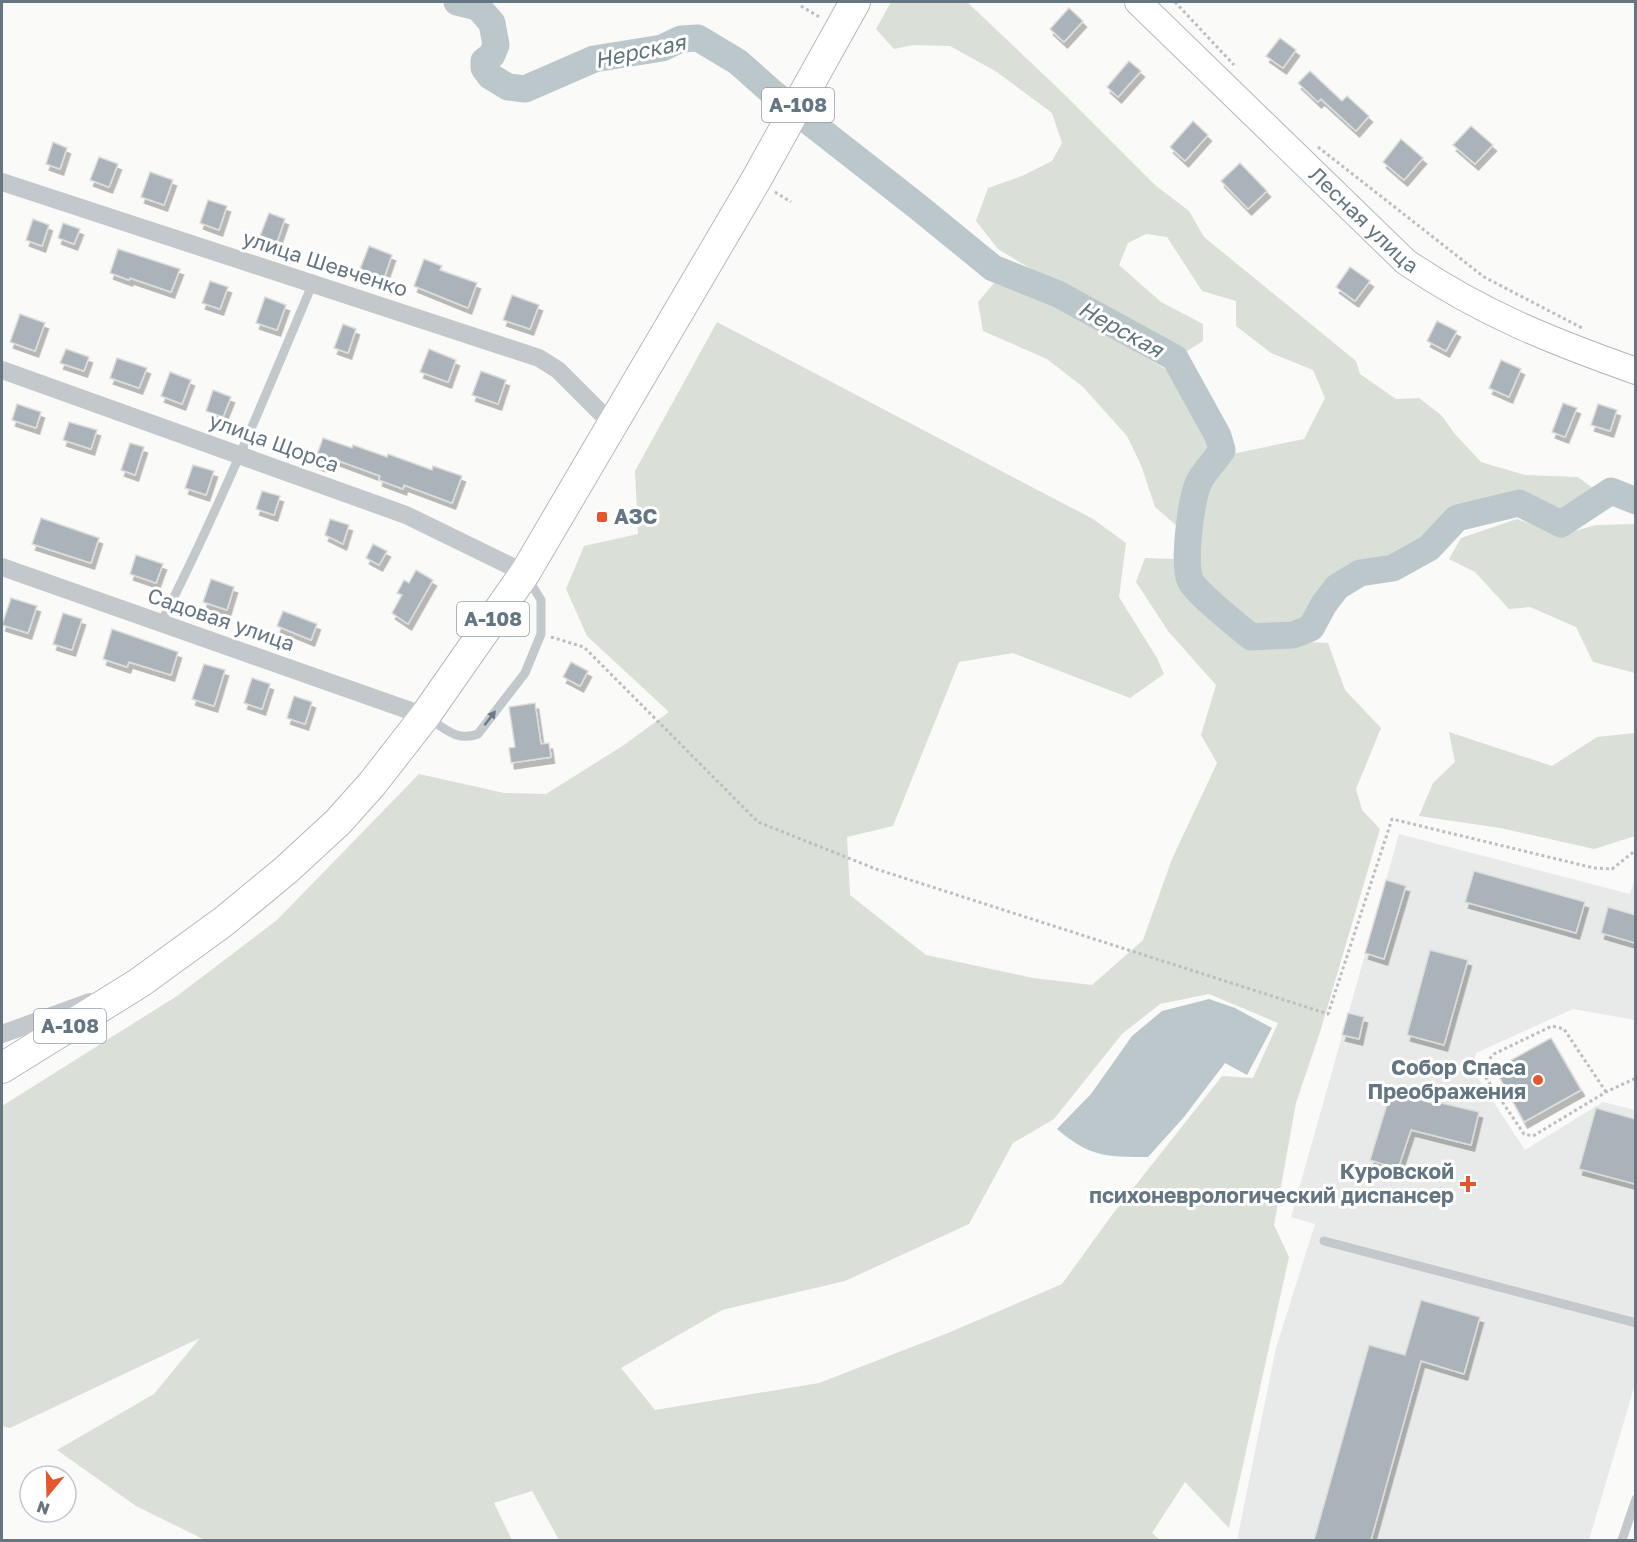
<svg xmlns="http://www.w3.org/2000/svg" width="1637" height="1542" viewBox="0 0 1637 1542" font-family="'Golos Text',sans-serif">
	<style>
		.built { fill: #e8e9e9 }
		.green { fill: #dadfd7; fill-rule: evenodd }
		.water { fill: #bbc7cb }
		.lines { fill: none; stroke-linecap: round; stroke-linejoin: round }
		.river { stroke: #bbc7cb; stroke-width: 27 }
		.building { fill: #aab3b9; stroke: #dcdcda; stroke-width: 1.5; filter: url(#shadow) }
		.secondary-casing { stroke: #b3babf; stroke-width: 28 }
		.trunk-casing { stroke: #b4b9bd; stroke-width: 32 }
		.path { stroke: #bbbfc2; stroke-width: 3; stroke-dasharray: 3 3; stroke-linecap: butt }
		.service { stroke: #c3c8cc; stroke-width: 9 }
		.minor { stroke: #c3c8cc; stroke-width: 18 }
		.secondary { stroke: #fff; stroke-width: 26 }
		.trunk { stroke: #fff; stroke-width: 30 }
		.oneway { fill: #6a7a87 }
		.poi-dot { fill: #e4572e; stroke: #fff; stroke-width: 2 }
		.labels { text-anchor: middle; stroke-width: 6; stroke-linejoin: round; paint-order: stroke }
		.shield { fill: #fff; stroke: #939fa8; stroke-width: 1.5 }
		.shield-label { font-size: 20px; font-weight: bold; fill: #657683 }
		.street-label { font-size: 21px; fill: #657683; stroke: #fff }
		.poi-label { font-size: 21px; font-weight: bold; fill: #657683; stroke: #fff; text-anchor: end }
		.water-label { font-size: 22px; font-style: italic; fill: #60757c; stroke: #fff }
	</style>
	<defs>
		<filter id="shadow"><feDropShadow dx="3.5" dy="6" stdDeviation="0" flood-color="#0004"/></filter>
	</defs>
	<rect width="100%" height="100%" fill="#fafaf8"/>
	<polygon class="built" points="1399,834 1630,894 1635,876 1635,1020 1573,1009 1476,1053 1472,1069 1525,1150 1603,1102 1635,1110 1635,1384 1589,1540 1237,1540 1276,1348 1315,1224 1291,1217"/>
	<g class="green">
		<polygon points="891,2 967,2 1062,92 1155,185 1189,211 1204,237 1356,361 1360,374 1396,399 1419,398 1441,415 1455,434 1481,462 1525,475 1578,477 1594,489 1574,506 1557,513 1519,494 1455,511 1425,543 1391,558 1360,563 1340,576 1317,599 1304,622 1253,627 1198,578 1199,521 1212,484 1232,454 1304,439 1325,398 1313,370 1271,353 1236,326 1236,301 1202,291 1167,237 1146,234 1128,243 1119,265 1161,302 1203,324 1203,341 1184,353 1059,286 998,249 976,221 988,188 1022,176 1052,161 1062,143 1052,113 997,72 950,46 913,45 894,49 876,29"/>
		<polygon points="995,282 1046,299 1167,370 1208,435 1212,453 1192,471 1177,526 1155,507 1141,465 1127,436 1083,387 1047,359 983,331 978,302"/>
		<path d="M717,322l376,197 33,24 -7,54 38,61 7,16 -34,24 -117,-45 -54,9 -66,164 -46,11 3,58 76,60 107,23 59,7 51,-45 29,-81 45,-96 -16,-28 15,-50 -48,-54 -32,-49 9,-24 29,1 12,26 68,63 52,-6 22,1 17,47 36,38 -25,61 6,21 18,19 -60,203 -24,71 -22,122 15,32 -60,271 -44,-46 -33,51 8,7h-601l-27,-49 -38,12 18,37h-307l-69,-34 -79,-56 97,-56 46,-56 -190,90 -8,-2v-320l175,-110 100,-76 142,-146 85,19 42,1 78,-49 45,-33 -82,-76 -21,-47 18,-43 54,-12 -3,-63zM1209,994l69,29 -25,55 -31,-2 -110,139 -50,69 -114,49 -129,50 -164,27 -34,-42 101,-58 123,-29 124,-57 44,-81 41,-24 68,-85 38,-30z"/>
		<polygon points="1517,519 1560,535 1596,525 1635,524 1635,673 1593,662 1576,627 1530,607 1509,609 1475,572 1449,559 1461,538"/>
		<polygon points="1449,732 1552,766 1597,737 1635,733 1635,836 1594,849 1500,828 1419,816 1433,783 1455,762"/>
	</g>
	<path class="water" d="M1209,999l26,9 37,20 -25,47 -22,-12 -41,54 -36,40c-42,0 -58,0 -91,-28l34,-35 41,-58 30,-25z"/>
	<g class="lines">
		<path class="river" d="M457,2l21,5 14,16 4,22 -4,10 -8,6v7l6,8 18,11 17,2 69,-30 68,-11 19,-9 17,-1 40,24 36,32 143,112 76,62 65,26 117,64 43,78 4,14c-6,10 -16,19 -22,30 -9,15 -17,83 -10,100 5,12 48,46 61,57l42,-2 18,-7 13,-24 13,-17 23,-14 33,-5 36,-20 28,-30 62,-15 42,21 50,-33 25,10"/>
	</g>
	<g class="building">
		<polygon points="1069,8 1083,21 1064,42 1050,29"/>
		<polygon points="1280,38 1296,50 1283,68 1266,56"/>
		<polygon points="1129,61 1141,71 1118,97 1107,87"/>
		<polygon points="1310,71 1342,101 1347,96 1369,116 1356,131 1321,99 1318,102 1298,83"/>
		<polygon points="1193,121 1208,135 1185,161 1170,147"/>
		<polygon points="1471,126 1493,145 1475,164 1453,145"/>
		<polygon points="1401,139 1423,158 1404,180 1383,162"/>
		<polygon points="53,142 67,148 60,169 46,164"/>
		<polygon points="99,157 118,164 109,187 90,180"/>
		<polygon points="1240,163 1267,191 1248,209 1221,181"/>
		<polygon points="150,172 173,180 164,205 141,197"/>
		<polygon points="208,200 227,206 219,230 200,223"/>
		<polygon points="269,213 285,219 277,242 260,236"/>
		<polygon points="33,219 49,225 42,246 26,240"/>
		<polygon points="63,223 80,229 74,244 58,238"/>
		<polygon points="369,246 392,255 384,278 360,269"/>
		<polygon points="118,249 180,269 171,292 130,278 129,280 110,273"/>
		<polygon points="424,259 442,266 440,270 477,283 468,308 414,286"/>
		<polygon points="1350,267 1370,281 1355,301 1336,287"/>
		<polygon points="210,281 228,287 220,309 202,303"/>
		<polygon points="512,295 539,305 530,329 503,320"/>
		<polygon points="265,297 286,305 277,330 256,323"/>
		<polygon points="20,314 45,323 35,351 10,342"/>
		<polygon points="1437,321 1457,331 1446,351 1427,341"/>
		<polygon points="343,324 356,329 348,353 334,348"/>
		<polygon points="66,349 89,357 84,371 60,363"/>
		<polygon points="429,349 456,360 448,382 420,372"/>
		<polygon points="117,358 147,368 139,388 110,378"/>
		<polygon points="1501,360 1521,369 1509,397 1489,388"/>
		<polygon points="481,371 506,380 498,404 472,395"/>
		<polygon points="170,372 191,380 182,404 161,396"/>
		<polygon points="213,390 231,397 223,417 206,411"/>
		<polygon points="1563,403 1577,408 1565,437 1552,432"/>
		<polygon points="17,404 41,412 36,428 12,420"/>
		<polygon points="1598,404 1617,410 1610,431 1591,425"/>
		<polygon points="69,422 97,430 91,449 63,440"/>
		<polygon points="323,438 352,448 353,445 387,457 388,454 432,470 433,466 462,476 452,503 404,485 403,489 379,480 380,476 334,459 330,468 314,463"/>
		<polygon points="130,443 144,447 135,475 121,470"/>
		<polygon points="193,465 214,471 206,495 185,488"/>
		<polygon points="262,491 280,496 274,515 256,509"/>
		<polygon points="41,518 99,538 91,563 32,544"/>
		<polygon points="330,519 349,525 343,544 325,535"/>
		<polygon points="373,544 387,551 379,565 366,558"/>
		<polygon points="136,555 163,564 156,583 130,574"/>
		<polygon points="416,570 433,580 408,624 392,613 402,595 397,593 404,580 409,583"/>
		<polygon points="211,579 234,587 227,610 203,602"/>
		<polygon points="11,598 37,606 28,633 2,625"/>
		<polygon points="283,611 317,624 311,640 277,626"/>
		<polygon points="63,613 82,619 72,650 53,644"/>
		<polygon points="112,629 178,652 171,675 129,662 127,667 103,659"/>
		<polygon points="571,662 588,671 580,686 563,677"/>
		<polygon points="204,664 225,670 214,706 192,699"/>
		<polygon points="252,678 270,684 262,709 244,703"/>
		<polygon points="294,696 312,702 305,724 287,718"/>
		<polygon points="535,703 541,744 549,743 551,757 511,763 509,748 515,747 509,707"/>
		<polygon points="1474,871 1585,902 1576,933 1465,902"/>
		<polygon points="1386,880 1406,886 1384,959 1365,953"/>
		<polygon points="1608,907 1635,915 1635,943 1601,933"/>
		<polygon points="1430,950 1468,960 1444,1045 1407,1035"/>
		<polygon points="1348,1013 1364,1017 1359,1039 1342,1035"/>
		<polygon points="1551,1038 1581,1090 1524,1122 1495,1069"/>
		<polygon points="1391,1091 1432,1103 1433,1101 1479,1112 1471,1145 1411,1130 1398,1169 1370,1160"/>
		<polygon points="1596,1108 1635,1119 1635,1184 1579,1169"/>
		<polygon points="1421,1300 1480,1317 1464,1374 1421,1361 1371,1540 1314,1540 1369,1345 1405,1355"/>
	</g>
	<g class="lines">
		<g class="secondary-casing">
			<g id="secondary">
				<path id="s1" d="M1138,2l268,260c75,51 145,79 230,109"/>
			</g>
		</g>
		<g class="trunk-casing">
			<polyline id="trunk" points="2,1068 139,983 223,922 286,870 338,822 372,784 425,716 525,573 756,180 855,2"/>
		</g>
		<g class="path">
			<polyline points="1175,2 1234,65"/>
			<polyline points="801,6 821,18"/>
			<polyline points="1318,147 1484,277 1584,329"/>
			<polyline points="775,192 791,202"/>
			<polyline points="513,625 530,630"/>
			<polyline points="551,637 584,647 758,822 876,869 1328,1014 1392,819 1594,868 1612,869 1636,850"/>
			<polyline points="1606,1092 1564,1029 1552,1026 1494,1054 1484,1065 1484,1075 1524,1134 1533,1136 1606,1092 1636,1078"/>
		</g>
		<g class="service">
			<path d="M161,623c56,-110 103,-224 151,-338"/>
			<path d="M427,717c17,11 30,25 51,17l47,-61 16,-39v-34l-13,-21"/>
			<polyline points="1324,1241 1636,1323"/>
			<polyline points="1622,1540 1636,1499"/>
		</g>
		<g class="minor">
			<polyline points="2,182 539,358 558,370 613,425"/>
			<polyline points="2,370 406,515 525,573"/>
			<polyline points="2,567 425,716"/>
			<polyline points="2,1034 90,1002"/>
		</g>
		<use href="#secondary" class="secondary"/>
		<use href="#trunk" class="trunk"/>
	</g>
	<defs><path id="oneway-solid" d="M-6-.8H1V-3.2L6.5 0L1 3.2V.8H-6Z" transform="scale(1.5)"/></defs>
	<use class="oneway" href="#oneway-solid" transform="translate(490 718) rotate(-53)"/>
	<g class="poi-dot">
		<rect x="596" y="511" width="12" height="12" rx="3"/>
		<circle cx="1538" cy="1080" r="6"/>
		<path d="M1465 1175h6v6h6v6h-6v6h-6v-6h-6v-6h6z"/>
	</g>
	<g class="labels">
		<g class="shield">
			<rect x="762" y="88" width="72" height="34" rx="4.5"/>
			<rect x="457" y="602" width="72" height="34" rx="4.5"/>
			<rect x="34" y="1009" width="72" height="34" rx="4.5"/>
		</g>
		<g class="shield-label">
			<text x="798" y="112">А-108</text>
			<text x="493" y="626">А-108</text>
			<text x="70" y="1033">А-108</text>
		</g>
		<g class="street-label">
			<text dy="7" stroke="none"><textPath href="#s1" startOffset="314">Лесная улица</textPath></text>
			<text transform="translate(325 264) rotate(18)" y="7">улица Шевченко</text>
			<text transform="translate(274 443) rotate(20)" y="7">улица Щорса</text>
			<text transform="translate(221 620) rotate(19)" y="7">Садовая улица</text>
		</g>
		<g class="poi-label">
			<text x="614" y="524" text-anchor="start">АЗС</text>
			<text x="1526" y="1075">Собор Спаса<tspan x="1526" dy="24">Преображения</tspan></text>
			<text x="1454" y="1179">Куровской<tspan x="1454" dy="24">психоневрологический диспансер</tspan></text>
		</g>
		<g class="water-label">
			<text transform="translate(640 51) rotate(-12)" y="8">Нерская</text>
			<text transform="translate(1121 329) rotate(29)" y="8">Нерская</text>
		</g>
	</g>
	<rect width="1637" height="1542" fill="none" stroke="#657683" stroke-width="6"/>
	<g transform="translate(48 1494) rotate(199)"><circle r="28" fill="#ffffff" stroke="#c1c8cd" stroke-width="1.5"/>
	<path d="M0-4.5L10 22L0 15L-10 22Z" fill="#e4572e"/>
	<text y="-9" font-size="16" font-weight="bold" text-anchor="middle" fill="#657683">N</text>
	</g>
</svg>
